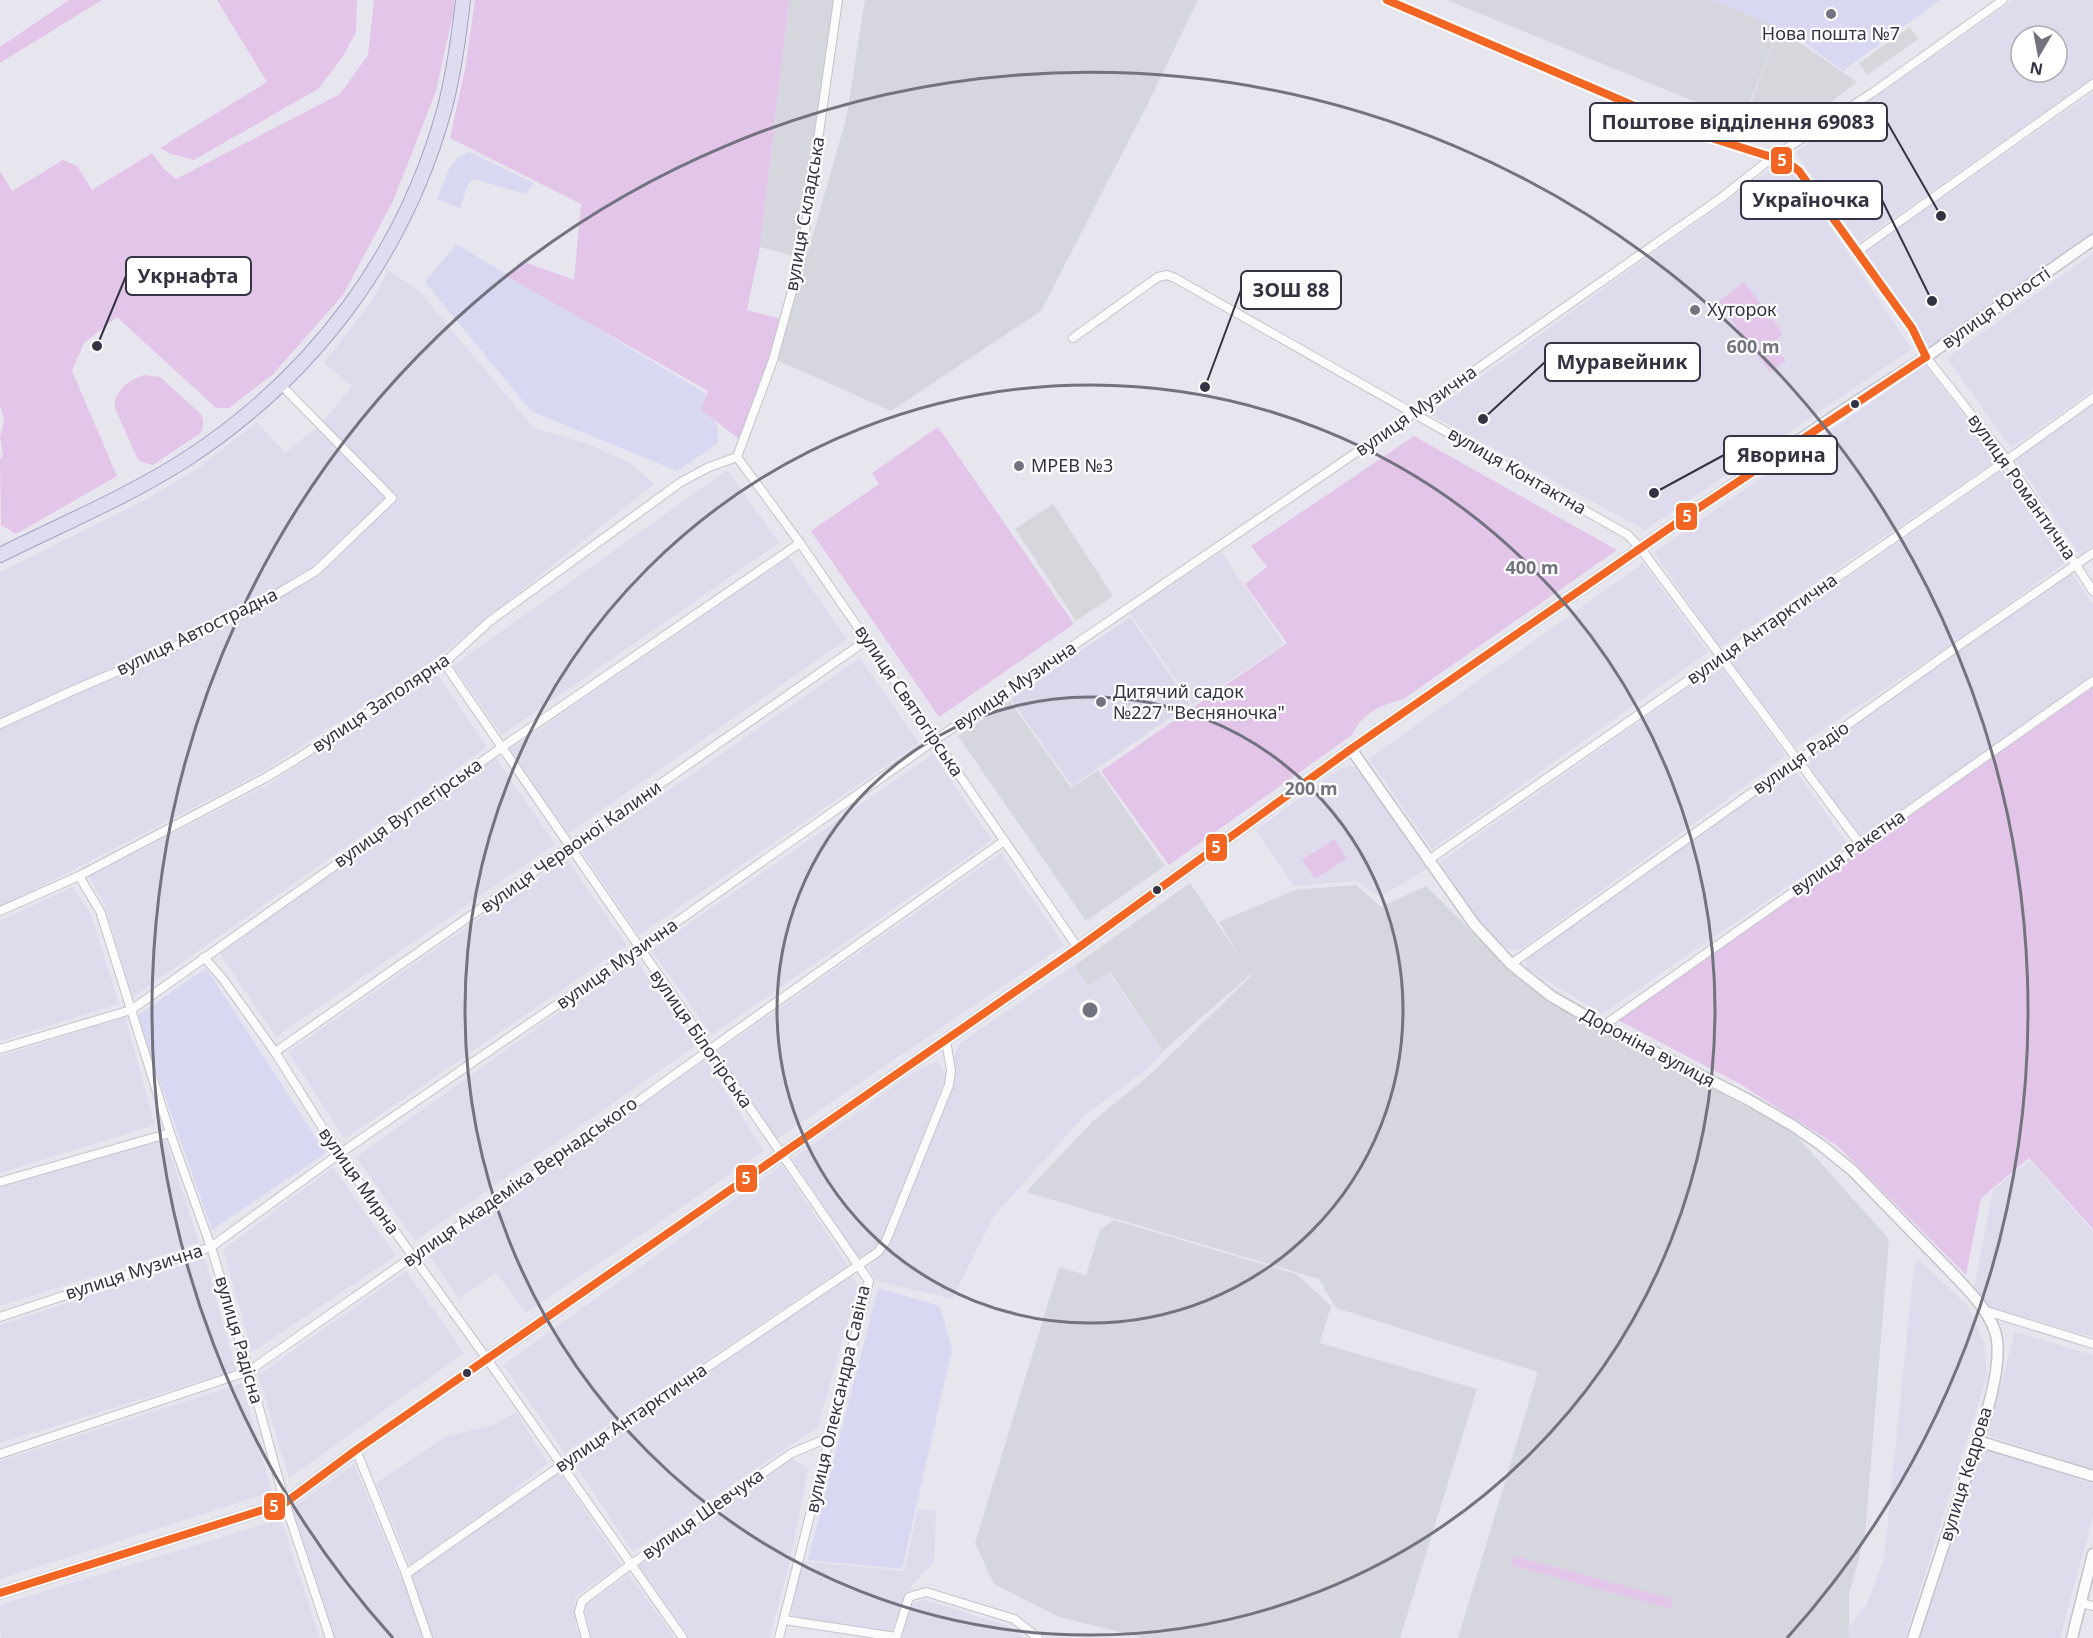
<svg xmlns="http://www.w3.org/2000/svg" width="2093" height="1638" viewBox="0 0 2093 1638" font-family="'Noto Sans',sans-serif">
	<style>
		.residential { fill: #dedcec; fill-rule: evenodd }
		.commercial { fill: #d9d8f2 }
		.industrial { fill: #d6d6df }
		.education { fill: #dbd8ec }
		.green { fill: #e4c5ea }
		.parking { fill: #d7d6dd }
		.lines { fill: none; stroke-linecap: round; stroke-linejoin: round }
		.minor-casing { stroke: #c4c3cc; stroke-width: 10 }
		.tertiary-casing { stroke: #c4c3cc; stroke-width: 13 }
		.trunk-casing { stroke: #a4a1c6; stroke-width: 16 }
		.minor { stroke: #fbfbfc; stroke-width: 8 }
		.tertiary { stroke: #fbfbfc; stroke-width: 10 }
		.trunk { stroke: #dedcee; stroke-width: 14 }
		.bus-1-casing { stroke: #fff; stroke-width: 12 }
		.bus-1 { stroke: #f26522; stroke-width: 8 }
		.ring { fill: none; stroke: #73727f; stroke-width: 3 }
		.poi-dot { fill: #73727f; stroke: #fff; stroke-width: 2 }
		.bus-dot { fill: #343343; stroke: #fff; stroke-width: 2 }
		.labels { text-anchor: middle; stroke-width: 4.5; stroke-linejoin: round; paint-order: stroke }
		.poi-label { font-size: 18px; fill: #343343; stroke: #fff; text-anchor: start }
		.street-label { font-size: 18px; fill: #343343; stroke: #fff }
		.centre { fill: #73727f; stroke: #fff; stroke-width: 3 }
		.ring-label { font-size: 18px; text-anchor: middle; font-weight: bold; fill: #73727f; stroke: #fff; stroke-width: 4.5; stroke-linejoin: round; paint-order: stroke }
		.leader { fill: none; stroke: #343343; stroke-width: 2 }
		.callout-dot { fill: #343343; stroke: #fff; stroke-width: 2 }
		.callout { fill: #fff; stroke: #343343; stroke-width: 2 }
		.callout-label { font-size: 20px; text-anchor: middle; font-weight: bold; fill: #343343 }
		.line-badge { stroke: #fff; stroke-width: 2 }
		.badge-label { font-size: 16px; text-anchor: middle; font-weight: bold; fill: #fff }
	</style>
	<rect width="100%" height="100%" fill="#e7e6ee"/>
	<g class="residential">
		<path d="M2014,0h79v78l-234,164 -64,-89zM2021,36h36v36h-36z"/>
		<polygon points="2093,93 2093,234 1929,350 1916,324 1864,252"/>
		<polygon points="1778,164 1793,171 1912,349 1645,530 1429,414"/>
		<polygon points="2093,253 2093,390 2011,448 1947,358"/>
		<polygon points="388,270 418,290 534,428 588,444 630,463 654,484 437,658 261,773 69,872 0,906 0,572 147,499 197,469 257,422 285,453 323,422 352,386 324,363 373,299"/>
		<polygon points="1925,365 1999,459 1719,648 1654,552"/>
		<polygon points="2093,403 2093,547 2080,556 2015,459"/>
		<polygon points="2004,469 2065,563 1945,649 1796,747 1729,660"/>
		<polygon points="727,470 779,543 502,735 453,666"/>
		<polygon points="1221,552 1284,644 1193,705 1130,613"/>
		<polygon points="789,557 847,639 566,835 509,750"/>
		<polygon points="1643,563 1708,652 1432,849 1369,759"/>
		<polygon points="2071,572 2093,604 2093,676 1860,838 1804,758"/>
		<polygon points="860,658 919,743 639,935 581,851"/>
		<polygon points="1720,665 1786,756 1521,949 1513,951 1505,947 1479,921 1440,862"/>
		<polygon points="437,673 487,747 132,998 105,906 89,876 269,784"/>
		<polygon points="933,754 992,840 712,1035 651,950"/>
		<polygon points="496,758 555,844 276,1037 219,953"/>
		<polygon points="1351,766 1362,770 1428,868 1380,897 1356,881 1294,886 1256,830 1341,768"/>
		<polygon points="1794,768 1848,845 1602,1014 1528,969 1525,962 1528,956"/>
		<polygon points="1001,853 1064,945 777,1139 717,1052"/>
		<polygon points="566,858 627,945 345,1139 288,1052"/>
		<polygon points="72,887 91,914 119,1004 0,1041 0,921"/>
		<polygon points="635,958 695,1046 415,1241 356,1157"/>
		<polygon points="1073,966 1088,987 1109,973 1163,1052 1146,1070 1085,1115 994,1216 952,1299 876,1281 869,1267 887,1249 954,1081 952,1060 960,1043"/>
		<polygon points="125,1017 155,1125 0,1173 0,1056"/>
		<polygon points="705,1060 764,1151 526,1313 496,1272 459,1299 429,1255"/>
		<polygon points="937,1062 947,1074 881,1244 859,1258 792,1159 918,1069"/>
		<polygon points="165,1138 199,1243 0,1306 0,1187"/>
		<polygon points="2030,1160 2093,1232 2093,1337 1983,1306 1974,1288 1993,1190"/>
		<polygon points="782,1165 848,1266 565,1453 503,1365"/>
		<polygon points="333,1167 396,1256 252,1352 223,1250"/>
		<polygon points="205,1258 236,1370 0,1443 0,1325"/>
		<polygon points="1917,1259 1967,1305 1984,1342 1987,1376 1905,1638 1849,1638 1849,1627 1867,1605 1884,1558 1914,1267"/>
		<polygon points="406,1271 464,1353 289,1478 258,1375"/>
		<polygon points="850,1274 858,1286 818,1427 633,1552 574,1463"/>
		<polygon points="2015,1332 2093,1355 2093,1470 1987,1435"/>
		<polygon points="242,1383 272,1492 0,1579 0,1461"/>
		<polygon points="516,1412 548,1463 503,1499 410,1565 376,1483 445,1437 496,1424"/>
		<polygon points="1978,1446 2093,1484 2093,1516 2060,1638 1920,1638"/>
		<polygon points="792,1459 808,1468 790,1562 769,1638 690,1638 638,1566"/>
		<polygon points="354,1464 401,1578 413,1574 559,1471 621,1564 575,1597 576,1626 580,1638 335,1638 291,1509"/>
		<polygon points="918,1509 936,1511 934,1562 912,1585 892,1631 795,1618 791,1614 802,1561 904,1571"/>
		<polygon points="281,1519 320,1638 2,1638 0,1632 0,1605"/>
		<polygon points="629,1575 675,1638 591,1638 584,1606"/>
		<polygon points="923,1599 1008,1626 1023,1638 902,1638 909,1605"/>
	</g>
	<g class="commercial">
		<polygon points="1712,0 1940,0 1843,71 1790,32"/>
		<polygon points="469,152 534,183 526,194 474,179 470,182 467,187 460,208 437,199 449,169 457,158"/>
		<polygon points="456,244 705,393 718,429 718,443 677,471 531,411 425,282"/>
		<polygon points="206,968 326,1153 212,1230 137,1016"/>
		<polygon points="878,1288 940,1306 952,1349 902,1569 808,1560"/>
	</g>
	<g class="industrial">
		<polygon points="789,0 838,0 801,258 760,247"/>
		<polygon points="865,0 1198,0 1145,109 1041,311 891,411 777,360 846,119"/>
		<polygon points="1447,0 1712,0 1780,28 1742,121"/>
		<polygon points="1010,701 1071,788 1098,770 1165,866 1086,921 958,736"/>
		<polygon points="1190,883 1243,962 1219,922 1295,890 1356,885 1381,907 1426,886 1507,967 1547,1000 1793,1132 1889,1239 1865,1536 1849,1594 1849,1638 1458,1638 1538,1372 1336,1308 1319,1279 1026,1192 1093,1121 1151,1074 1252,975 1251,974 1163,1051 1110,972 1088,986 1074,966"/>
		<polygon points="1114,1220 1296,1274 1331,1306 1320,1343 1477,1389 1400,1638 1144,1638 1059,1617 994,1584 975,1543 1059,1267 1086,1275 1100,1230"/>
	</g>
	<polygon class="education" points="1130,617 1190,704 1072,786 1011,699"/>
	<g class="green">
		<polygon points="69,0 102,0 0,63 0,47"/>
		<polygon points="217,0 357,0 356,32 342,58 318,89 194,160 171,154 160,148 267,82"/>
		<polygon points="374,0 454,0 454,10 436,91 394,199 343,295 272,375 229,408 216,408 117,317 84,343 72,371 117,476 16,534 1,525 0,460 3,455 0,438 4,420 0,405 0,171 12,191 63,160 77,166 92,190 152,153 164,169 176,179 340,94 368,55"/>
		<polygon points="475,0 789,0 760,247 747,310 784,320 743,442 701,410 708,391 508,277 522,261 574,280 581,204 450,138 465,69"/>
		<polygon points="1744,282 1783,334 1773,343 1786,361 1770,372 1718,302"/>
		<path d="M144,375l16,2 41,37c3,8 4,12 -2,20l-46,31 -12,-3 -4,-4 -22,-50c-2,-17 14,-28 29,-33z"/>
		<polygon points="938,427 1074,624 939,717 811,531 879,484 872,473"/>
		<path d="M1414,436l203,114 -212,148c-24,8 -41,13 -53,37l-183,130 -68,-94 186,-128 -42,-59 22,-17 -16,-21z"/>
		<polygon points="2093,687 2093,1229 2029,1158 1981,1198 1966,1275 1839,1147 1740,1084 1618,1020"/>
		<polygon points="1334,839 1347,858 1315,879 1302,860"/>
		<polygon points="1514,1556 1673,1599 1671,1609 1511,1565"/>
	</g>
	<g class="parking">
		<polygon points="1910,27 1918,39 1867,75 1859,63"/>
		<polygon points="1780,29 1857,82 1782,140 1743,122"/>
		<polygon points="1053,504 1113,596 1076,621 1015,529"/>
	</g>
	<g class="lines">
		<g class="minor-casing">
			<g id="minor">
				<polyline points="1387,0 1702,135 1787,162 1799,171 1912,328 1926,357 2007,460 2093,591"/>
				<polyline points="1858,251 2093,84"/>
				<polyline points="1073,338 1158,277 1167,275 1175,278 1628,535 1641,549 1860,844"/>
				<polyline points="737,457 800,543 1078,948"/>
				<polyline points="737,457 773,360 801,258 838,0"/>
				<polyline points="444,663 869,1281 779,1638"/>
				<polyline points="0,724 76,689 159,654 250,610 316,571 392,498 281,385"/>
				<polyline points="1430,859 2007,460 2093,398"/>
				<polyline points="79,876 100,911 170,1133 211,1247 249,1371 285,1503 330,1638"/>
				<polyline points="0,911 79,876 265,778 295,760 444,663 490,621 681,482 709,467 737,457"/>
				<polyline points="204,957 223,979 275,1052 339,1154 487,1359 683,1638"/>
				<polyline points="1511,964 1961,644 2093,553"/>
				<polyline points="1603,1026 2093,681"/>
				<polyline points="0,1049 131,1010 501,748 800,543"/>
				<polyline points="275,1052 867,640"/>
				<polyline points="0,1182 170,1133"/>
				<polyline points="1983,1310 2093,1344"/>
				<polyline points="0,1317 211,1247 339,1154 638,949 935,740 1414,413 1721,198 1773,157 1872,93 2003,0"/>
				<polyline points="356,1450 406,1574 428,1638"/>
				<polyline points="0,1454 249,1371 412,1257 561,1157 709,1050 1004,841"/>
				<polyline points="406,1574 562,1465 878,1252 886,1241 949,1085 951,1070 946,1041"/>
				<polyline points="2081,1603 2093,1606"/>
				<polyline points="784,1620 896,1637"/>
				<polyline points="586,1638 579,1612 582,1601 630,1565 792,1453 830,1437"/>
				<polyline points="896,1638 909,1597 926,1592 1014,1619 1038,1638"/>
			</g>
		</g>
		<g class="tertiary-casing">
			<g id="tertiary">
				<path d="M1351,749l123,175 37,40 40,32 52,30 144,73 45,26 29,20 31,25 103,106c16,17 39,40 42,64 5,38 -20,101 -31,137 -18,54 -35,107 -53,161"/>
				<polyline points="1978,1441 2093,1476"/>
				<polyline points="0,1593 285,1503 356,1450 1078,948 1351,749 1697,509 1854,403 1926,357 2093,240"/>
				<polyline points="2072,1638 2093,1554"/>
			</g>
		</g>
		<g class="trunk-casing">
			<path id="trunk" d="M0,555c62,-31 127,-58 185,-95 128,-83 220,-205 260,-353 9,-35 14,-71 18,-107"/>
		</g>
		<use href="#minor" class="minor"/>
		<use href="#tertiary" class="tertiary"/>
		<use href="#trunk" class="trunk"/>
		<g class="bus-1-casing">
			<g id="bus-1">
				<polyline points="1387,0 1702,135 1787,162 1799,171 1912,328 1926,357"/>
				<polyline points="0,1593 285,1503 356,1450 1078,948 1351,749 1697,509 1926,357"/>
			</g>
		</g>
		<use href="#bus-1" class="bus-1"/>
	</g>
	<g class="ring">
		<circle cx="1090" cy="1010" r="313"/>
		<circle cx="1090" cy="1010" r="625"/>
		<path d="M393 1638A938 938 0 1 1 1787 1638"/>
	</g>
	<g class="poi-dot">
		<circle cx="1831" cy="14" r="6"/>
		<circle cx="1695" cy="310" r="6"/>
		<circle cx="1019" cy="466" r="6"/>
		<circle cx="1101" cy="702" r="6"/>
	</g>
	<g class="bus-dot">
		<circle cx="1855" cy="404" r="5"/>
		<circle cx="1157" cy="890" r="5"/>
		<circle cx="467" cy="1373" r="5"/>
	</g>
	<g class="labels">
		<g class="poi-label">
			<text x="1831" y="40" text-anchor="middle">Нова пошта №7</text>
			<text x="1707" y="316">Хуторок</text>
			<text x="1031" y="472">МРЕВ №3</text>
			<text x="1113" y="698">Дитячий садок<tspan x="1113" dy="21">№227 "Весняночка"</tspan></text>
		</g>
		<g class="street-label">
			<text transform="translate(805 214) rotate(-80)" y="6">вулиця Складська</text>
			<text transform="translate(1996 308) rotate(-35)" y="6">вулиця Юності</text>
			<text transform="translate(1416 411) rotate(-35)" y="6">вулиця Музична</text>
			<text transform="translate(1517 471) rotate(30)" y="6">вулиця Контактна</text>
			<text transform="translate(2022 487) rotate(55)" y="6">вулиця Романтична</text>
			<text transform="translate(1762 629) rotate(-35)" y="6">вулиця Антарктична</text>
			<text transform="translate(197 632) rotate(-26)" y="6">вулиця Автострадна</text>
			<text transform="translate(1015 686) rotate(-34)" y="6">вулиця Музична</text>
			<text transform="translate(909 701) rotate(56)" y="6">вулиця Святогірська</text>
			<text transform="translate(381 703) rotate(-34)" y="6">вулиця Заполярна</text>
			<text transform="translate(1801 758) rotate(-35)" y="6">вулиця Радіо</text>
			<text transform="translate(408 813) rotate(-35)" y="6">вулиця Вуглегірська</text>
			<text transform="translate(571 847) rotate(-35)" y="6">вулиця Червоної Калини</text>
			<text transform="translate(1848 853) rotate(-35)" y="6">вулиця Ракетна</text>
			<text transform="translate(617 964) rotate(-35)" y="6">вулиця Музична</text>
			<text transform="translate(701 1039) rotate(55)" y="6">вулиця Білогірська</text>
			<text transform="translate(1648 1048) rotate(28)" y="6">Дороніна вулиця</text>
			<text transform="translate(359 1181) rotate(55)" y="6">вулиця Мирна</text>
			<text transform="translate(520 1182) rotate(-35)" y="6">вулиця Академіка Вернадського</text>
			<text transform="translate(134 1272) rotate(-18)" y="6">вулиця Музична</text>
			<text transform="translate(239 1340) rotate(74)" y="6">вулиця Радісна</text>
			<text transform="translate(838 1399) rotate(-77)" y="6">вулиця Олександра Савіна</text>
			<text transform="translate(631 1418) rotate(-34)" y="6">вулиця Антарктична</text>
			<text transform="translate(1966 1474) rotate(-73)" y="6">вулиця Кедрова</text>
			<text transform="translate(703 1514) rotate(-35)" y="6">вулиця Шевчука</text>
		</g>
	</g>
	<circle cx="1090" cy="1010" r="9" class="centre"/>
	<g class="ring-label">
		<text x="1753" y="353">600 m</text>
		<text x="1532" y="574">400 m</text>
		<text x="1311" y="795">200 m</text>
	</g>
	<path class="leader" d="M1941 216L1887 122M1932 301L1882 200M97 346L126 276M1205 387L1241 290M1483 419L1545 362M1654 493L1724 455"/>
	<g class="callout-dot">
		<circle cx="1941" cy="216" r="6"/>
		<circle cx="1932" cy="301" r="6"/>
		<circle cx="97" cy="346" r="6"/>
		<circle cx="1205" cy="387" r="6"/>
		<circle cx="1483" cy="419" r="6"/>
		<circle cx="1654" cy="493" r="6"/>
	</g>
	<g class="callout">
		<rect x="1590" y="103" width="297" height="38" rx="6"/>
		<rect x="1741" y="181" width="141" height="38" rx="6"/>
		<rect x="126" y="257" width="125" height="38" rx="6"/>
		<rect x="1241" y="271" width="100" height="38" rx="6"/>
		<rect x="1545" y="343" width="155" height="38" rx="6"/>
		<rect x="1724" y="436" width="113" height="38" rx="6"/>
	</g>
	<g class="callout-label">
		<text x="1738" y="129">Поштове відділення 69083</text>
		<text x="1811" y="207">Україночка</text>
		<text x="188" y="283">Укрнафта</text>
		<text x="1291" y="297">ЗОШ 88</text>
		<text x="1622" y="369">Муравейник</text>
		<text x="1781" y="462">Яворина</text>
	</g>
	<g class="line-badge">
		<rect x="1770" y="146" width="23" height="29" rx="6" fill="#f26522"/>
		<rect x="1675" y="502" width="23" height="29" rx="6" fill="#f26522"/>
		<rect x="1205" y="833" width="23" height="29" rx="6" fill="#f26522"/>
		<rect x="735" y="1164" width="23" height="29" rx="6" fill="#f26522"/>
		<rect x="263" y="1492" width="23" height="29" rx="6" fill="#f26522"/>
	</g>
	<g class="badge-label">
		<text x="1782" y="166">5</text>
		<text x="1687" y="522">5</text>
		<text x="1216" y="853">5</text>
		<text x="746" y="1184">5</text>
		<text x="274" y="1512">5</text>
	</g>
	<g transform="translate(2039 54) rotate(190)"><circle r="28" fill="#ffffff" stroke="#aeadb4" stroke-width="1.5"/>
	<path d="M0-4.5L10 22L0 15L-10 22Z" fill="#73727f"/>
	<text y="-9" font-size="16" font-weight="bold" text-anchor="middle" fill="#343343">N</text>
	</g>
</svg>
